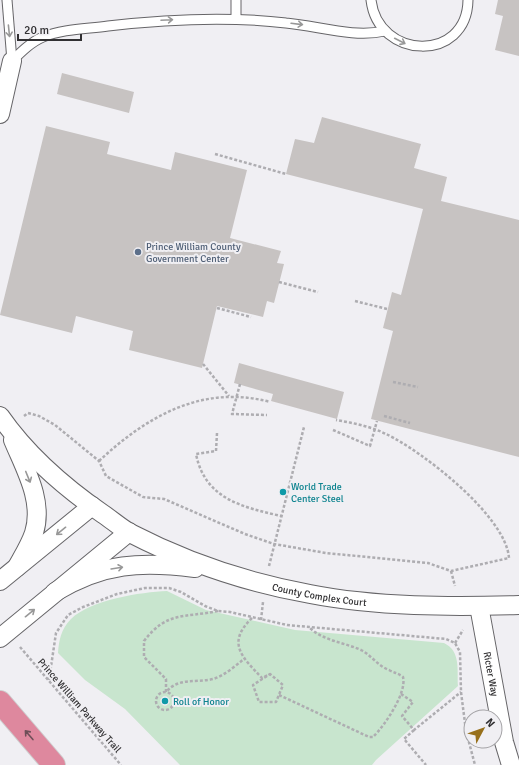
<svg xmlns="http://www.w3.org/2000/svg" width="519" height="765" viewBox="0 0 519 765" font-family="Signika,sans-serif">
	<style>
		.green { fill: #c8e5ce }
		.building { fill: #c7c3c2 }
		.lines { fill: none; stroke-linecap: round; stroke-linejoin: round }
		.service-casing { stroke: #666568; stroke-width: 11 }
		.minor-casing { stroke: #666568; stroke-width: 20 }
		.trunk-casing { stroke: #cecdce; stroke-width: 24 }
		.path { stroke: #aeadb1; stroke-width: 2.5; stroke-dasharray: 3 2; stroke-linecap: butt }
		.service { stroke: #fff; stroke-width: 9 }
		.minor { stroke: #fff; stroke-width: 18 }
		.trunk { stroke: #de889e; stroke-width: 22 }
		.oneway { stroke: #989898 }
		.oneway2 { stroke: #6e4f58 }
		.service-dot { fill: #5c6f8a; stroke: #f0eff3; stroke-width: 1.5 }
		.culture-dot { fill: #0f9aa8; stroke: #f0eff3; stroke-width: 1.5 }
		.labels { text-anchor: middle; stroke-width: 4; stroke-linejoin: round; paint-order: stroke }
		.service-label { font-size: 10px; fill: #4e5e75; stroke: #f0eff3; text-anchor: start }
		.culture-label { font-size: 10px; fill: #0d838f; stroke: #f0eff3; text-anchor: start }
		.street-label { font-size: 10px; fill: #313032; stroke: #f0eff3 }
	</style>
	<rect width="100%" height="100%" fill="#f0eff3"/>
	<path class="green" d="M167,591l39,19 89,20 149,13c17,8 13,27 14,43l-82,74 -4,5h-192l-55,-56 -40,-29 -27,-27c1,-13 3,-24 13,-34 19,-19 70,-27 96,-28z"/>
	<g class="building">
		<polygon points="498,0 519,0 519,56 495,50 503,16 495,14"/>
		<polygon points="62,73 134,92 129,113 57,94"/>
		<polygon points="322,117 421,144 414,168 447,177 441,201 519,220 519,457 371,419 393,331 383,328 392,292 401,295 423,209 286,174 295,139 314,143"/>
		<polygon points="46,126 110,142 107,154 171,170 175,152 247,170 230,238 281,251 277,263 284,264 274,303 267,301 263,317 217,306 202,368 129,350 133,331 76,316 72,333 0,315"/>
		<polygon points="239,363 344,392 337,419 271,401 273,394 234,383"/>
	</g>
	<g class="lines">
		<g class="service-casing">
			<g id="service">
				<polyline points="7,0 12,61"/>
				<polyline points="236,0 236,19"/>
				<path d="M371,0c7,60 96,63 97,0"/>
				<path d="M12,61c9,-9 19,-19 31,-24 20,-8 43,-8 65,-11 60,-7 119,-10 178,-3 33,3 67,15 99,8"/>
			</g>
		</g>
		<g class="minor-casing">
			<g id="minor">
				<polyline points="0,114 12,61"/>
				<path id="s1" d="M0,416c27,39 64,71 103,98 9,6 18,14 27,19 56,29 119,50 180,61 66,13 142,13 209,11"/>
				<path d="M13,440c12,29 31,61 21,93 -4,12 -11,23 -17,34"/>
				<polyline points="0,581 92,506"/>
				<path d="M55,592c48,-29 86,-31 140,-24"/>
				<path id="s2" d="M479,606l25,136 7,23"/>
				<polyline points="0,638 129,532"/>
			</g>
		</g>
		<g class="trunk-casing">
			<polyline id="trunk" points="0,702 54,765"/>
		</g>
		<g class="path">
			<polyline points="215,154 286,174"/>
			<polyline points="279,282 318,292"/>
			<polyline points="355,301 387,309"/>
			<polyline points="217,308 251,317"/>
			<polyline points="203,364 229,396"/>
			<polyline points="393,382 418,387"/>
			<polyline points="240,384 232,414 267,415"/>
			<path d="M24,416l4,-3 11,3 16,9 44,36 7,15 37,21 21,2 81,35 29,10 52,9 102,10 23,8 58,-13c-3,-42 -87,-107 -123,-124 -16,-8 -33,-11 -50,-14"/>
			<polyline points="384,416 410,423"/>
			<polyline points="333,430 370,446 377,421"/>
			<path d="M217,433l-1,18 -20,3c9,45 46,53 85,62"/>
			<path d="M99,461c48,-45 104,-77 171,-59"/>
			<polyline points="269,566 304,427"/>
			<polyline points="451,571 455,586"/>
			<path d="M218,611c-34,7 -51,0 -74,30v16l22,22v13c13,-15 30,-9 47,-13 11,-3 22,-13 31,-20"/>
			<path d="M252,618c-26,25 -10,39 10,60l8,-4 13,11 -7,17h-17l-6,-17 17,-11"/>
			<polyline points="261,620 263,602"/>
			<polyline points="455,643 463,630"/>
			<polyline points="20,647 121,765"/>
			<polyline points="49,680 56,633 68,615 83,607 117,594 145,588 169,588 181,592 205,606 218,611 230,612 287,625 446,639 455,643 460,652 461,692 466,731 475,765"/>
			<circle cx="165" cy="701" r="9"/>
			<polyline points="401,694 413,702 402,716 414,730 461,692"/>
			<path d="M279,695l90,42h4c12,-12 34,-44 30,-60 -5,-4 -9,-4 -14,-7 -11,-4 -18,-15 -28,-20 -18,-8 -37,-9 -51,-22"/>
			<polyline points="414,730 404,739 426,765"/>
		</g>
		<use href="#service" class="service"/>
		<use href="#minor" class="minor"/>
		<use href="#trunk" class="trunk"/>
	</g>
	<defs><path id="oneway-shaft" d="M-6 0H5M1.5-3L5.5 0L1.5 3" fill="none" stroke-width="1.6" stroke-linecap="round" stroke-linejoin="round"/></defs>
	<g class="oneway">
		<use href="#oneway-shaft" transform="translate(167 20) rotate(-3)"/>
		<use href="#oneway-shaft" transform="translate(297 24) rotate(7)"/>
		<use href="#oneway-shaft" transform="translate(9 31) rotate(84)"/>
		<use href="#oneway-shaft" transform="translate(400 41) rotate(27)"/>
		<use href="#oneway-shaft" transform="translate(28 477) rotate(68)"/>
		<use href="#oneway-shaft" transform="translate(61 531) rotate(141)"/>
		<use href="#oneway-shaft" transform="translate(117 568) rotate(-9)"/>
		<use href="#oneway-shaft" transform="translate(30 613) rotate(-39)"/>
	</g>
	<use class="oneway2" href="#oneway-shaft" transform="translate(29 735) rotate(-131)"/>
	<circle class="service-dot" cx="138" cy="252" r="4"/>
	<g class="culture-dot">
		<circle cx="283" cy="492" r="4"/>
		<circle cx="165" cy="701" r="4"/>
	</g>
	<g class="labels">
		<g class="service-label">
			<text x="146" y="250">Prince William County<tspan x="146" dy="12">Government Center</tspan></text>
		</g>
		<g class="culture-label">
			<text x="291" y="490">World Trade<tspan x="291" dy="12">Center Steel</tspan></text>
			<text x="173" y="705">Roll of Honor</text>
		</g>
		<g class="street-label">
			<text dy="4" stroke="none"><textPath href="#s1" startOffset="376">County Complex Court</textPath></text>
			<text dy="4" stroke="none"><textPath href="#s2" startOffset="69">Ricter Way</textPath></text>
			<text transform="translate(80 705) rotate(49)" y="4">Prince William Parkway Trail</text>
		</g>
	</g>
	<g transform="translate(483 729) rotate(49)"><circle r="19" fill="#f0eff3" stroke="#a4a3a6"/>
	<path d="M0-3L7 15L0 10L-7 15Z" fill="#97701b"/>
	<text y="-6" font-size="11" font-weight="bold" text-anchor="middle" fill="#313032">N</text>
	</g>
	<path d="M18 34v6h63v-6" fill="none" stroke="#313032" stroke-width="2"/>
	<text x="24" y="34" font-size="12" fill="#313032" stroke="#f0eff3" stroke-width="3" paint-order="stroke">20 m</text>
</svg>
